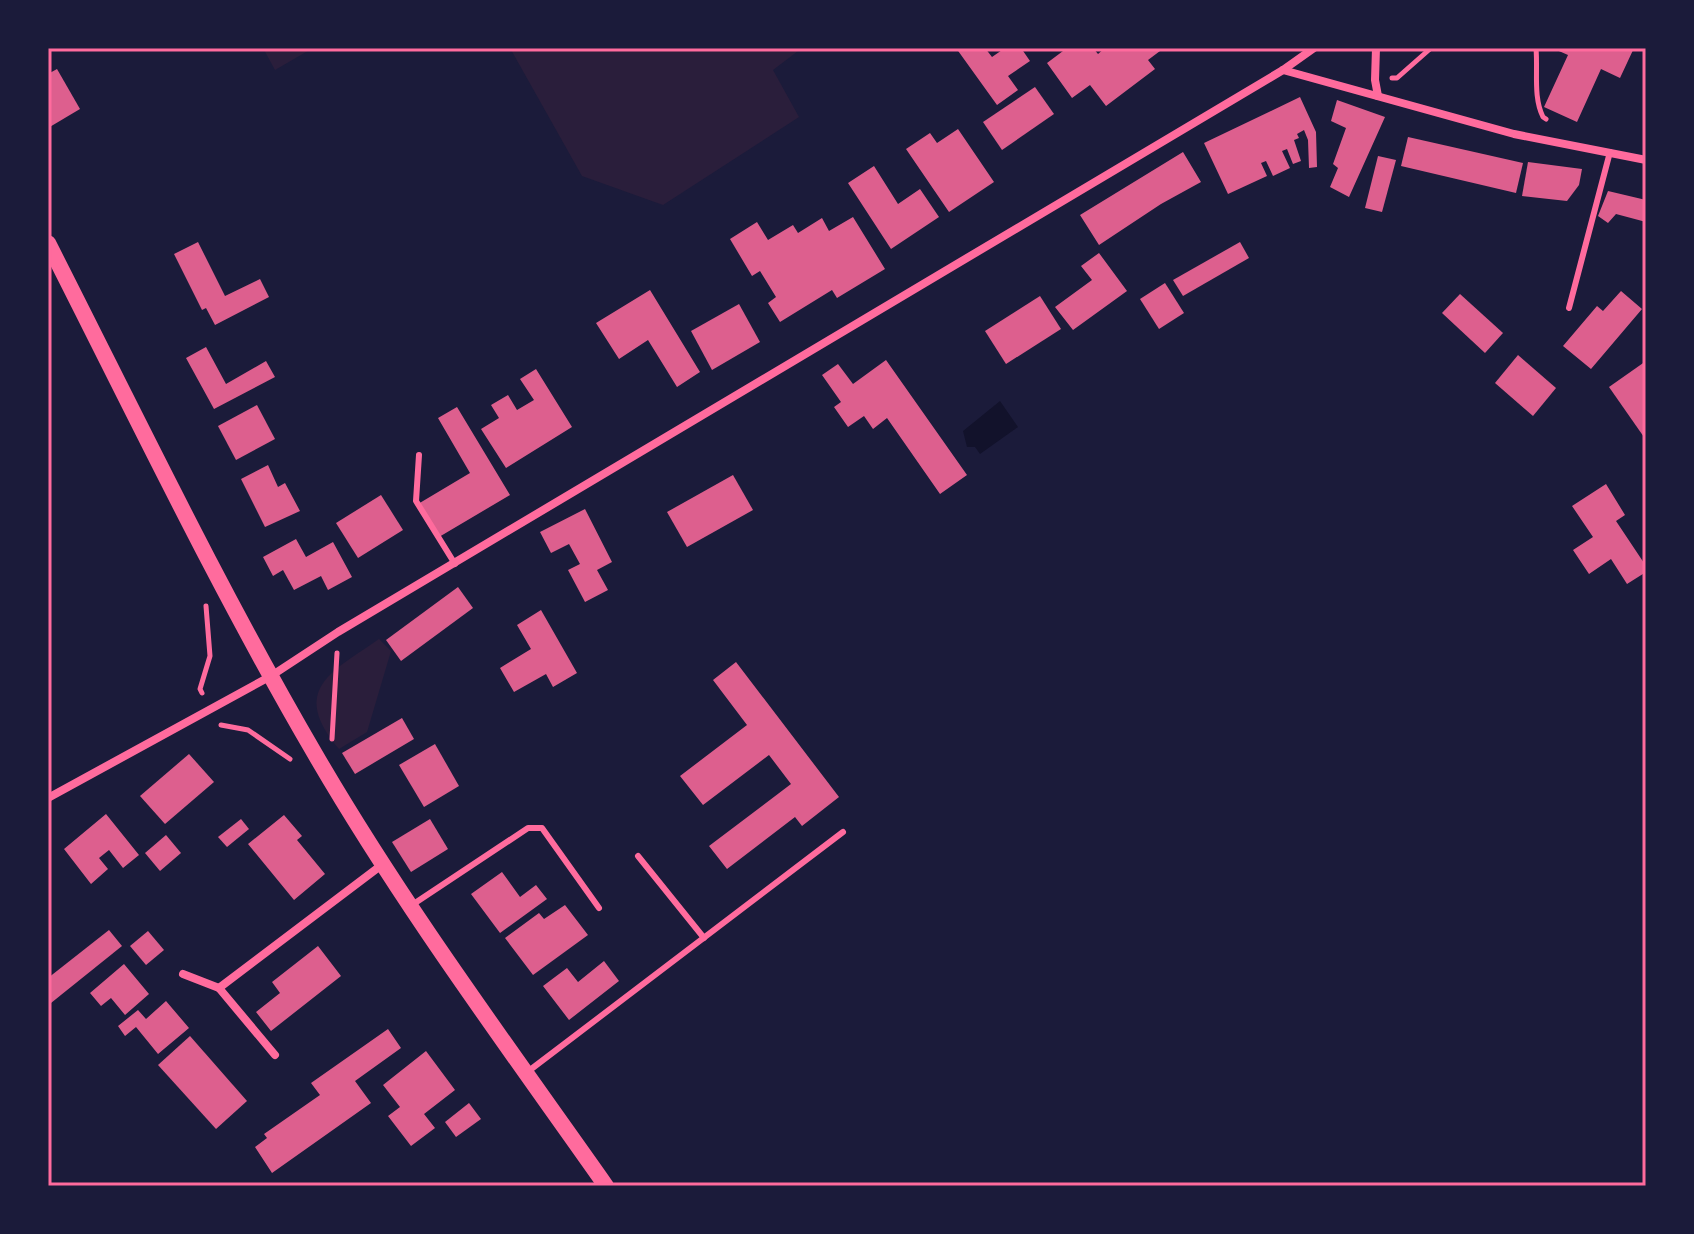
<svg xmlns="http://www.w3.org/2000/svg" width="1694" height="1234" viewBox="0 0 1694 1234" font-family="'Varela Round',sans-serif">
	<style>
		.green { fill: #2a1e3b }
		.water { fill: #12122b }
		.building { fill: #dd5f8e }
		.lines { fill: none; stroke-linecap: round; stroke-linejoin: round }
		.path { stroke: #ff6b9d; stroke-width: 5 }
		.service { stroke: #ff6b9d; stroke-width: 6 }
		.minor { stroke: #ff6b9d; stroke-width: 8 }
		.secondary { stroke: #ff6b9d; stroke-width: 16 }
		.neatline { fill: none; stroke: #ff6b9d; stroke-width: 3 }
	</style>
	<rect width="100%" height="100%" fill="#1b1b3a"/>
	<g class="green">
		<polygon points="263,48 313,48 275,70"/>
		<polygon points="510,48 802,48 773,70 799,117 663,205 582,176"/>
		<path d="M379,639l12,12 -24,81 -28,17c-50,-60 -7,-77 40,-110z"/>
	</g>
	<polygon class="water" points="1000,401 1018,427 980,454 975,447 967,447 963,431"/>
	<g class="building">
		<polygon points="956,48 985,48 992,57 1005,48 1021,48 1030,61 1008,76 1018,90 997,105"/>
		<polygon points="1067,48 1093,48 1098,54 1105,48 1164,48 1148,60 1155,69 1106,106 1090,85 1072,98 1047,63"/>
		<polygon points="1552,48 1634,48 1620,78 1601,69 1577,122 1544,107 1568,55"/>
		<polygon points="57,69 80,109 48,128 48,74"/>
		<polygon points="1035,87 1054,114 1002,150 983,122"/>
		<polygon points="1300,97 1316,132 1317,167 1309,168 1308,140 1304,130 1297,134 1299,138 1294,140 1301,161 1293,164 1287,149 1282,151 1290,168 1273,176 1266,161 1261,163 1267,176 1228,194 1204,143"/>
		<polygon points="1337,100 1385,117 1349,197 1330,187 1338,168 1333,164 1346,128 1331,121"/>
		<polygon points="958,129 994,182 949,212 906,149 930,133 937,143"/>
		<polygon points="1408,137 1523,163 1516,193 1401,166"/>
		<polygon points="1183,152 1201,182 1161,204 1099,245 1080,215"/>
		<polygon points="1378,156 1396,160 1382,212 1365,208"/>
		<polygon points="1528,162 1582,169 1579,185 1567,201 1522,196"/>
		<polygon points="874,166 898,204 920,189 939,217 891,249 848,183"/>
		<polygon points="1608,191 1646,200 1646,222 1616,214 1608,223 1598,216"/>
		<polygon points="853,217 885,269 837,298 832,290 780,322 768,303 776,297 760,271 752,276 730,239 757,222 768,240 793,225 798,233 822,218 829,231"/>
		<polygon points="198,242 225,296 260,279 269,297 215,325 206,308 202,310 174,254"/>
		<polygon points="1240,242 1249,258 1183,296 1173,280"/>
		<polygon points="1099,253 1127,291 1073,330 1055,307 1092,280 1081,266"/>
		<polygon points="1165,283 1184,313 1159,329 1140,299"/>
		<polygon points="650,290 700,372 677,387 648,340 619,359 596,323"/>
		<polygon points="1621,291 1642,309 1591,369 1563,346 1597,306 1603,311"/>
		<polygon points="1460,294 1503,333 1485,353 1442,313"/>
		<polygon points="1040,296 1061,329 1006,364 985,331"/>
		<polygon points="739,304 760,342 712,370 691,331"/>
		<polygon points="206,347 226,384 266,361 275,377 214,409 186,358"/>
		<polygon points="1518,355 1556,388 1533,416 1495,383"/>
		<polygon points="886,360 967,475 940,494 887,418 873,429 864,416 848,427 834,407 841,402 822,375 838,364 853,384"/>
		<polygon points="1646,361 1646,440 1609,387"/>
		<polygon points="536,369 572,427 506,468 481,429 499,418 491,405 508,395 517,410 534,400 520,379"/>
		<polygon points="257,405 275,439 236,460 218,426"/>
		<polygon points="457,407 510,495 439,537 418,504 470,473 438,418"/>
		<polygon points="268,465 278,487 285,483 300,511 265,527 241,479"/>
		<polygon points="733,475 753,510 687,547 667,512"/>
		<polygon points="1606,484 1625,515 1616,521 1646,566 1646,572 1627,584 1611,559 1589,574 1573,550 1593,537 1572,506"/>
		<polygon points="381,495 403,530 358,558 336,523"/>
		<polygon points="585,509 612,562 597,570 608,590 585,602 568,570 580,564 569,544 551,553 540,532"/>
		<polygon points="296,539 306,557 333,542 352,577 328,590 321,576 294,590 283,570 273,576 263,557"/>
		<polygon points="458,587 473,608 401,661 386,640"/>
		<polygon points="541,610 577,673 553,687 546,674 514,692 500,668 531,649 517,625"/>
		<polygon points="736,662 839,797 802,826 795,817 727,869 709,846 791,784 769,755 703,805 680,776 747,725 713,680"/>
		<polygon points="402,718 414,739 355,774 342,753"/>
		<polygon points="435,744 459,786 424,807 399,765"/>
		<polygon points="189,754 214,782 165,824 140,796"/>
		<polygon points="106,814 139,855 123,868 109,850 99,858 108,869 91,884 64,849"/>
		<polygon points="284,815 302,836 297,840 325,874 294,900 248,844"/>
		<polygon points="241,819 249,829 227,847 218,837"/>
		<polygon points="430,819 448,849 411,872 392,842"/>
		<polygon points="166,835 181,853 160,871 145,853"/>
		<polygon points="502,872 520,897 536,885 547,899 500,933 471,894"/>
		<polygon points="565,905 588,935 533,975 505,938 539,913 544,919"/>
		<polygon points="109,930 122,946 51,1003 48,999 48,978"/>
		<polygon points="148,931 164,950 146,965 130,946"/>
		<polygon points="318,946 341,976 271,1031 256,1012 280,993 272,982"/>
		<polygon points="604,961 619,981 569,1020 543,986 567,968 578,982"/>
		<polygon points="124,964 149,994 125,1015 111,998 101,1006 90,993"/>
		<polygon points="166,1001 189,1028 158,1054 136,1027 125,1036 118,1026 138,1010 146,1019"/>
		<polygon points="388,1029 401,1048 355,1081 371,1103 272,1173 255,1147 267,1138 264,1134 320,1095 311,1083"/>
		<polygon points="190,1036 247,1101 216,1129 158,1065"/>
		<polygon points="426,1051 455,1090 424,1114 435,1128 411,1146 388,1116 400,1107 383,1085"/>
		<polygon points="469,1103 481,1119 456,1137 445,1122"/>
	</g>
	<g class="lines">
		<g class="path">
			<path d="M1536,48c2,24 -3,49 7,69l3,2"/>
			<polyline points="1392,78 1397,78 1431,48"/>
			<polyline points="202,693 200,689 210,656 206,606"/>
			<polyline points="221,725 248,730 290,759"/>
			<polyline points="332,739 337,653"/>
		</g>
		<g class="service">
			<polyline points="1569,308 1610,152"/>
			<polyline points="419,455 416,501 455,564"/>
			<polyline points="638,856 704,938"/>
			<polyline points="412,905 528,828 542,828 599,908"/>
			<polyline points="526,1073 843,832"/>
		</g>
		<g class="minor">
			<polyline points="1376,48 1375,80 1378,96"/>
			<polyline points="1283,70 1514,134 1646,160"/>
			<polyline points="48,798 271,676 338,632 1283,70 1314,48"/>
			<polyline points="183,974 219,988"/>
			<polyline points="275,1055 219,988 383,864"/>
		</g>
		<path class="secondary" d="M48,243c87,171 170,345 267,511 87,150 191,290 291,432"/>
	</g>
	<rect width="1694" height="1234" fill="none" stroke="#1b1b3a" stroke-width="100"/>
	<rect x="50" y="50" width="1594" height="1134" class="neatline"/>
</svg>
